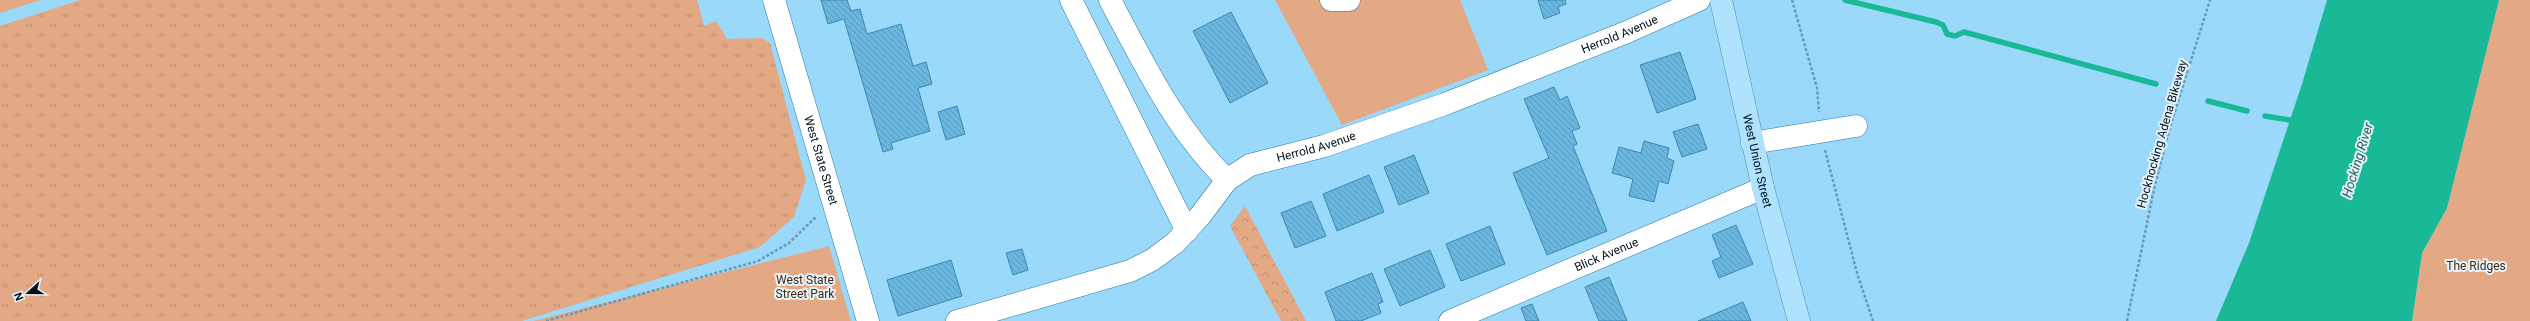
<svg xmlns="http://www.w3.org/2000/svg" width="2530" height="321" viewBox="0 0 2530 321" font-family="Roboto,sans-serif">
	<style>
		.grass { fill: url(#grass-tufts) }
		.forest { fill: url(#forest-crowns) }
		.park { fill: #e2a984 }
		.water { fill: #19b998 }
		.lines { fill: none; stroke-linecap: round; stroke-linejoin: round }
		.stream { stroke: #19b998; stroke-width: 5.5 }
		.building { fill: url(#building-back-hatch); stroke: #3889b1 }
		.minor-casing { stroke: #277ba2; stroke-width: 23 }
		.major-casing { stroke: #4f8cad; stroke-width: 23 }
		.path { stroke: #6a99b4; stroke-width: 2.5; stroke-dasharray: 3 2; stroke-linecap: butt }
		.minor { stroke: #fff; stroke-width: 22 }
		.major { stroke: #afe2fd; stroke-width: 22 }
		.labels { text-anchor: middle; stroke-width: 4; stroke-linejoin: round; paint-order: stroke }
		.street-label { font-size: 12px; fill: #00101b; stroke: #e4f3fc }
		.park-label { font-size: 12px; fill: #4b280f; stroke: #e4f3fc }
		.water-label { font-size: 13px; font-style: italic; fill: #245c4d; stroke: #e4f3fc }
	</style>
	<defs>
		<pattern id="grass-tufts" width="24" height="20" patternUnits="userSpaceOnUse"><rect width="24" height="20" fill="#e2a984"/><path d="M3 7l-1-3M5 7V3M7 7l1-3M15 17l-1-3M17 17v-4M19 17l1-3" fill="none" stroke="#c09071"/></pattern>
		<pattern id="forest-crowns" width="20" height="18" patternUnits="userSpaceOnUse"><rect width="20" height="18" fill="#e2a984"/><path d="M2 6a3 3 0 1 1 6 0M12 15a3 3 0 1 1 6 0" fill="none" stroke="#c09071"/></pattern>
		<pattern id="building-back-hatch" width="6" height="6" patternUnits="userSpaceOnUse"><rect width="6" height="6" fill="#67b7e0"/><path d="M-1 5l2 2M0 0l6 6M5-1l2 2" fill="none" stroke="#589cc0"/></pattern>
	</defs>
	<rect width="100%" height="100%" fill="#9bd9fb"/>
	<polygon class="grass" points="80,0 697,0 704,26 716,21 727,39 762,38 770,43 806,180 794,217 760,247 522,321 0,321 0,26"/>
	<polygon class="forest" points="1245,206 1306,321 1281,321 1230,226"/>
	<g class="park">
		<polygon points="0,0 41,0 0,13"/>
		<polygon points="1275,0 1460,0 1488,70 1342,125"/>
		<polygon points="2499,0 2530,0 2530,321 2412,321 2422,253 2447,208"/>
		<polygon points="829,246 851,321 533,321"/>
	</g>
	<polygon class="water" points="2327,0 2499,0 2447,208 2422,253 2412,321 2216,321 2249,243 2302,84"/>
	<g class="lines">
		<g class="stream">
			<polyline points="1845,0 1936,22 1943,25 1947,34 1955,36 1964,32 2156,84"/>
			<polyline points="2208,101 2247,111"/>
			<polyline points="2265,116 2296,121"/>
		</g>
	</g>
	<g class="building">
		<polygon points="821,0 847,0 851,11 860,9 867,34 901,24 913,66 926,62 932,84 918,88 930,131 891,143 893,149 883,152 844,19 828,24"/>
		<polygon points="1538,0 1565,0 1566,4 1558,7 1560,13 1544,19"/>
		<polygon points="1231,12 1268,83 1230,103 1193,31"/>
		<polygon points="1680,52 1696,99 1657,113 1640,65"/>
		<polygon points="1554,87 1560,100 1567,96 1580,128 1572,131 1577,144 1573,146 1607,231 1547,255 1513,173 1549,158 1524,99"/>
		<polygon points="957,106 965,134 946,140 938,112"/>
		<polygon points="1698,124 1707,149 1682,157 1673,132"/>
		<polygon points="1644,141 1669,148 1667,158 1674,161 1668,184 1659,181 1654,202 1629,196 1633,179 1612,173 1619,147 1641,153"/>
		<polygon points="1414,155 1429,193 1399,205 1384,167"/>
		<polygon points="1369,175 1384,212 1337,231 1323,194"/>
		<polygon points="1311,201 1326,236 1295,248 1281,213"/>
		<polygon points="1736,225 1753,264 1719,278 1712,261 1721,257 1712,235"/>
		<polygon points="1490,226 1505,264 1461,281 1446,244"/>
		<polygon points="1022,249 1028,270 1013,275 1006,253"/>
		<polygon points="1430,250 1445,287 1400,306 1384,269"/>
		<polygon points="951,260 962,296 898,316 887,280"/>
		<polygon points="1372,273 1383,302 1378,304 1381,313 1361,321 1336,321 1325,292"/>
		<polygon points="1609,277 1627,321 1599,321 1585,287"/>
		<polygon points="1743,302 1751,321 1698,321"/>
		<polygon points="1532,304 1539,321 1526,321 1521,308"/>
	</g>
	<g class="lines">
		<g class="minor-casing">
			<g id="minor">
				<path id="s1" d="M774,0l94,321"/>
				<polyline points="1071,0 1187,231"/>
				<path d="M1110,0c34,64 65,129 117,180"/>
				<polyline points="1331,0 1349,0"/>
				<polyline points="1752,143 1856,126"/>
				<path id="s2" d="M957,321l173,-50 22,-11 23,-17 25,-27 27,-36 23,-15 74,-19 121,-42 182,-72 72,-32"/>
				<path id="s3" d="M1450,321l313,-133"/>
			</g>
		</g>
		<g class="major-casing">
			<g id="major">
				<path id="s4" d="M1721,0l42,188 36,133"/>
			</g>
		</g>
		<g class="path">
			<polyline points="1792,0 1817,88 1819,112"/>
			<polyline points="1825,150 1857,273 1873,321"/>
			<polyline points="546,321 758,261 789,243 817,216"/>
			<polyline points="2127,321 2154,189 2170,127 2210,0"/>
		</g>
		<use href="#minor" class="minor"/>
		<use href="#major" class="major"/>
	</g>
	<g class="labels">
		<g class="street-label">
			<text dy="4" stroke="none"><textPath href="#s2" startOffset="735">Herrold Avenue</textPath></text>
			<text transform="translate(2162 134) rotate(-74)" y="4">Hockhocking Adena Bikeway</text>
			<text dy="4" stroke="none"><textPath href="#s2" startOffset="411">Herrold Avenue</textPath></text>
			<text dy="4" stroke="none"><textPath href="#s1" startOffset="167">West State Street</textPath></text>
			<text dy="4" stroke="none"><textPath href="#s4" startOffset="165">West Union Street</textPath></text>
			<text dy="4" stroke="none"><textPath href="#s3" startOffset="170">Blick Avenue</textPath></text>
		</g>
		<g class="park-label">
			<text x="2476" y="270">The Ridges</text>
			<text x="805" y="284">West State<tspan x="805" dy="14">Street Park</tspan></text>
		</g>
		<g class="water-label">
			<text transform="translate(2357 160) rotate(-73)" y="5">Hocking River</text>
		</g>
	</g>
	<g transform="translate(28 293) rotate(249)" stroke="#e4f3fc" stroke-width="3" paint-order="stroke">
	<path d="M0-3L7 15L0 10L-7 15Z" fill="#00101b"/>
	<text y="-6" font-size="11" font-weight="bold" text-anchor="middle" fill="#00101b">N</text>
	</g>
</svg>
